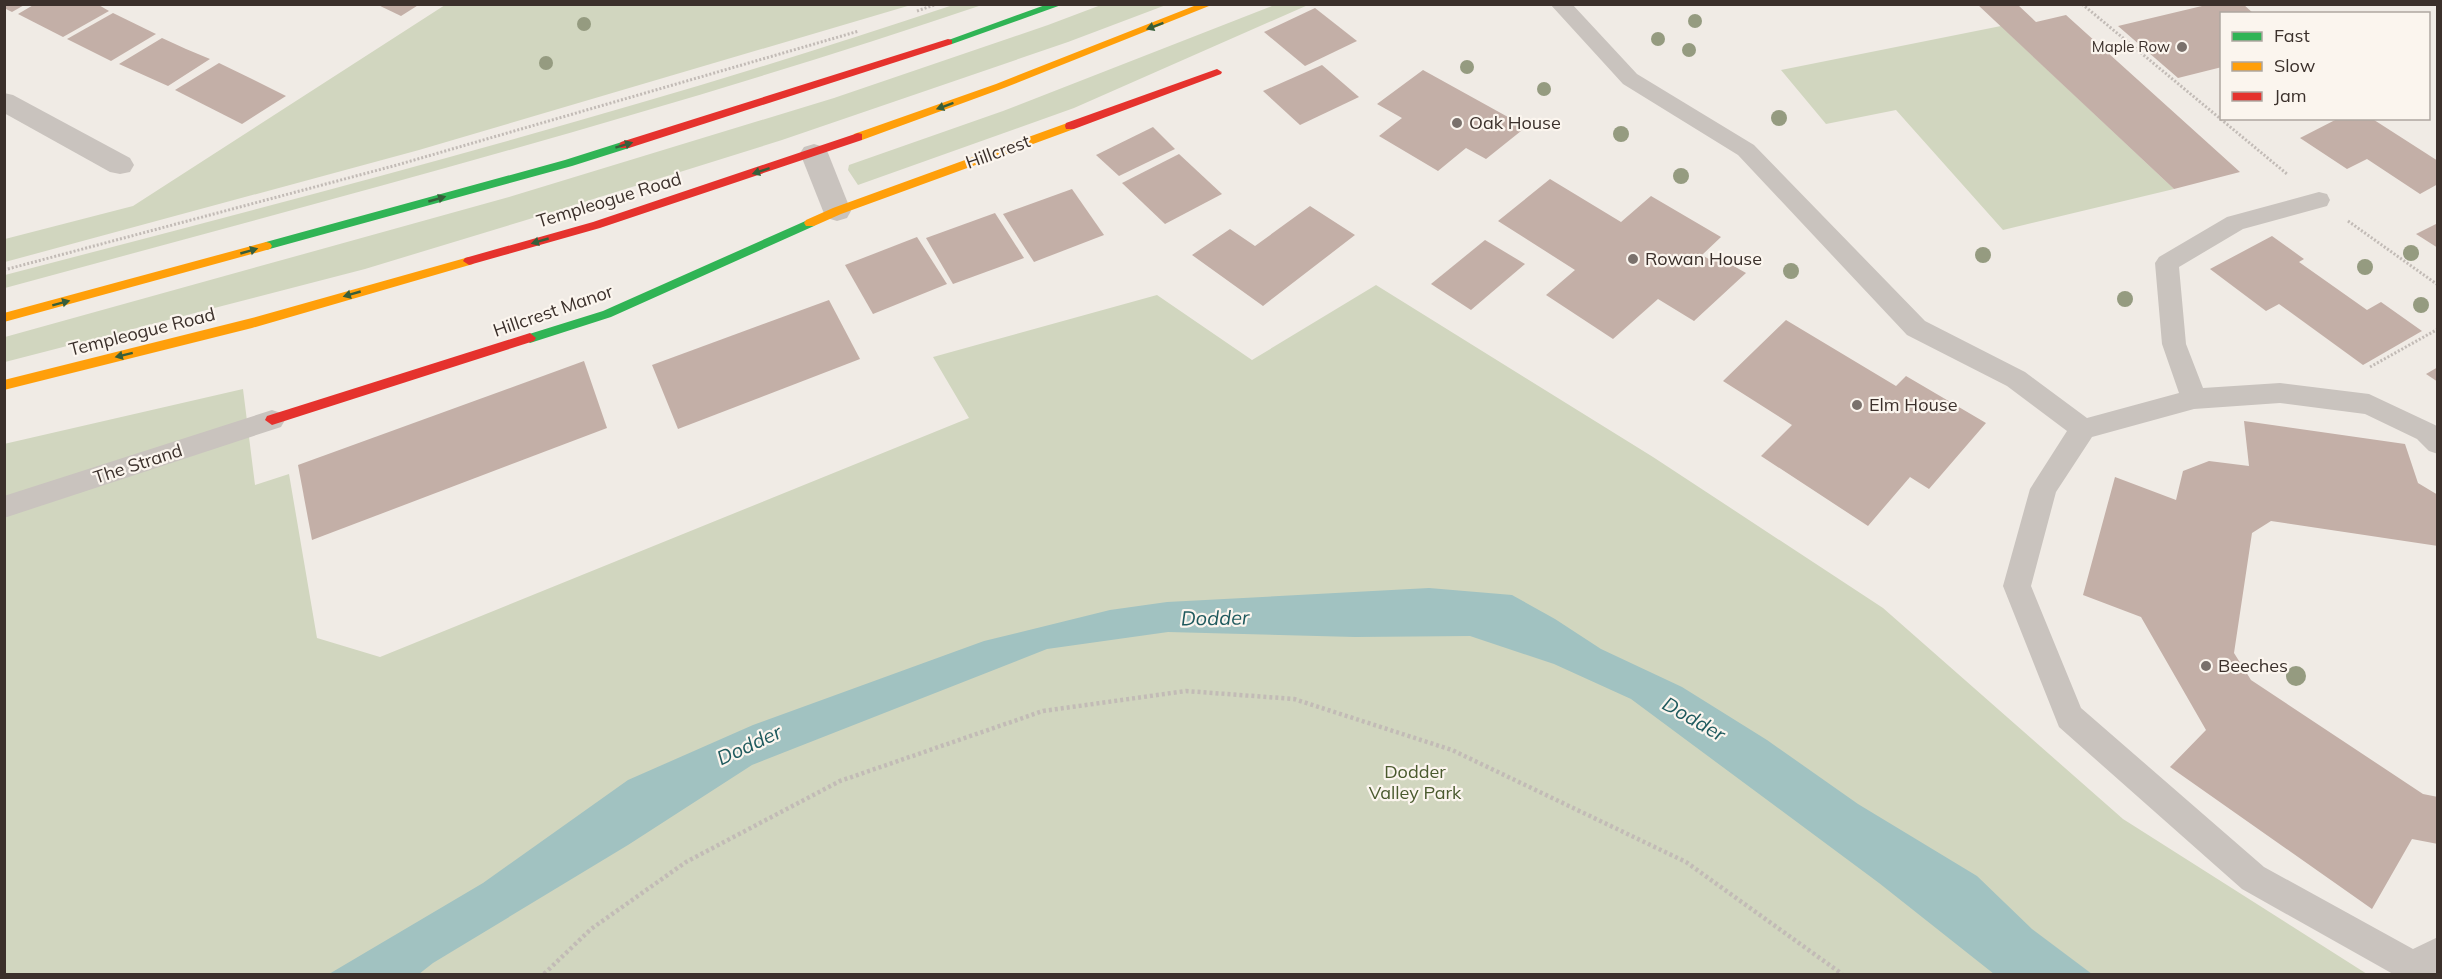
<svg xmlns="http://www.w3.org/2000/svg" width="2442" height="979" viewBox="0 0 2442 979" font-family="Mulish,sans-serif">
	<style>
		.green { fill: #d1d6bf }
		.water { fill: #a1c2c1 }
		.building { fill: #c3afa7 }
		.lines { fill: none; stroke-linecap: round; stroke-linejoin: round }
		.path-far1 { stroke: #c2bbb6; stroke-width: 3; stroke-dasharray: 2 2; stroke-linecap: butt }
		.path { stroke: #c2bbb6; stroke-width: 4.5; stroke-dasharray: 3 3; stroke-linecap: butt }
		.lane { fill: #c9c3be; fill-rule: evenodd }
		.street { fill: #c9c3be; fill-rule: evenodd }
		.fast { fill: #30b455; fill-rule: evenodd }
		.slow { fill: #ff9f0a; fill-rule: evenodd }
		.jam { fill: #e5322d; fill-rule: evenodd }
		.tree { fill: #959b80 }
		.oneway { fill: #375e3a }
		.poi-dot { fill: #7a716c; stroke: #fbf5ee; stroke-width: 2 }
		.labels { text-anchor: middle; stroke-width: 4.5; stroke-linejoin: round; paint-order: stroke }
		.far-poi-label { font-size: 15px; fill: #3b302b; stroke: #fbf5ee; text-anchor: end }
		.poi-label { font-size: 18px; fill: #3b302b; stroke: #fbf5ee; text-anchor: start }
		.street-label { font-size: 18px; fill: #3b302b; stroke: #fbf5ee }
		.park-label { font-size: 18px; fill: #4a5a2e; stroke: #fbf5ee }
		.water-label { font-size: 20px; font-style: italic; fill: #1f5a5e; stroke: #fbf5ee }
	</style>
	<rect width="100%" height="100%" fill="#f0ebe5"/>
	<g class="green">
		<polygon points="1277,4 1308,5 1074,108 858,185 848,170 849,165 1003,111"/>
		<polygon points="445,5 911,5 419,150 5,262 5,239 133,206"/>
		<path d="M953,5h29c-322,109 -650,194 -977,283v-13c318,-83 636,-165 948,-270z"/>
		<polygon points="1101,5 1166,5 1068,42 782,140 523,221 365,269 5,362 5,337 509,197 834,98 1048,25"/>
		<polygon points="2001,26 2174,189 2003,230 1896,110 1826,124 1781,70"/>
		<polygon points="1376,285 1653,457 1883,608 2123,819 2367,974 5,974 4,444 243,389 255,485 289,474 317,638 380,657 969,418 933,357 1157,295 1252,360"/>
	</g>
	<polygon class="water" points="1429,588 1512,595 1555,619 1601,649 1682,687 1767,740 1858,804 1977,876 2032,929 2092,974 1994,974 1879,883 1631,699 1554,664 1470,636 1355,637 1168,632 1047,649 752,765 628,845 433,963 419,974 329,974 483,883 628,780 753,725 984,641 1110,610 1167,602"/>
	<g class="building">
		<polygon points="4,4 26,4 12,12 4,8"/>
		<polygon points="35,4 97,4 109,11 63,37 18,14"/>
		<polygon points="376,4 420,4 401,16"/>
		<polygon points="2200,4 2243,4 2254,14 2222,14 2222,67 2178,78 2118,26 2202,6"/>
		<polygon points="1978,5 2018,5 2036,22 2066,15 2240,172 2174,189"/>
		<polygon points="1315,8 1357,41 1305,66 1264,32"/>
		<polygon points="113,13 156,34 111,61 67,39"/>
		<polygon points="162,38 186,49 210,59 168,86 119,64"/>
		<polygon points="219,63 252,79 286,96 242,124 175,90"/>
		<polygon points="1322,65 1359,97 1300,125 1263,91"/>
		<polygon points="1423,70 1526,127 1486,159 1466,148 1438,171 1379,136 1402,118 1377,104"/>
		<polygon points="2339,118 2371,118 2438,161 2438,184 2420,194 2367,159 2347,169 2300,138"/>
		<polygon points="1153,127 1175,149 1119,176 1096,155"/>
		<polygon points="1179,154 1222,194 1165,224 1122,183"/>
		<polygon points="1550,179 1621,222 1651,196 1721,237 1702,255 1712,261 1718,257 1746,273 1694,321 1658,299 1613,339 1546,295 1575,270 1498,221"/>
		<polygon points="1072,189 1104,235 1034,262 1003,214"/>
		<polygon points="1310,206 1355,235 1263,306 1192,255 1230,229 1255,246"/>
		<polygon points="995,213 1024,258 953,284 926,238"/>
		<polygon points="2438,223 2438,248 2416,234"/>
		<polygon points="2272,236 2304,259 2299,262 2367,310 2381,302 2422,331 2363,365 2279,304 2266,311 2210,269"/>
		<polygon points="917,237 947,284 873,314 845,265"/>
		<polygon points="1485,240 1525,264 1471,310 1431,284"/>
		<polygon points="829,300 860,359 678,429 652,365"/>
		<polygon points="1786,320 1896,386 1906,376 1986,423 1929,489 1910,477 1868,526 1761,456 1792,425 1723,381"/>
		<polygon points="584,361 607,428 312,540 298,465"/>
		<polygon points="2438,367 2438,382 2426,374"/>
		<polygon points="2244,421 2405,444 2418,483 2438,495 2438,546 2271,521 2252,533 2234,653 2251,680 2423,794 2438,797 2438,844 2412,839 2372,909 2170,767 2206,730 2141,617 2083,595 2115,477 2176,500 2183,471 2209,461 2249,466"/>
	</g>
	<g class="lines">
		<g class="path-far1">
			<polyline points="2082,4 2287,174"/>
			<polyline points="917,11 937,4"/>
			<polyline points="2348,221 2438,285"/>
			<polyline points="4,270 397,165 859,31"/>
			<polyline points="2370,367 2438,329"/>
		</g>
		<polyline class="path" points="544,974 591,929 686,862 840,781 1043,711 1186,691 1294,699 1452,750 1686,862 1842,974"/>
		<g class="lane">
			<polygon points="1550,4 1572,4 1637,74 1754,145 1925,321 2025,372 2087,418 2179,393 2162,344 2155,263 2159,257 2227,217 2319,192 2327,194 2330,200 2327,206 2243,229 2179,267 2186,344 2203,388 2280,383 2369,394 2435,425 2438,427 2438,454 2429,451 2417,439 2365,414 2280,403 2194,409 2092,437 2056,492 2031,586 2081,708 2264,867 2413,949 2438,937 2438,972 2433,974 2393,974 2242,889 2059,727 2003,586 2030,489 2067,431 2007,386 1907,335 1738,155 1623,84"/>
			<polygon points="272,410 281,413 285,420 281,427 4,518 4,496"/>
		</g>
		<g class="street">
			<polygon points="4,93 13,95 130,158 134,165 130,172 120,174 110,172 4,113"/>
			<polygon points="814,144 824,147 828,153 851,211 847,218 837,221 827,218 823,211 800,153 804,147"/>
		</g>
		<g class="fast">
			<polygon points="1048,4 1064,4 952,44 944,44 943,42"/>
			<polygon points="625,141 631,145 629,148 572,166 266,250 260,246 266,242 565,160"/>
			<polygon points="810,219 816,223 814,226 611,317 530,343 524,338 526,335 603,311"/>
		</g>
		<g class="slow">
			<polygon points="1199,4 1214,4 1004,88 862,140 854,140 853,137 854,134 996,84"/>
			<polygon points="1070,122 1074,123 1074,129 841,214 814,226 806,226 804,223 806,220 833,208"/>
			<polygon points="266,242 270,243 272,246 270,249 4,322 4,313"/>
			<polygon points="469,257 473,258 475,261 473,264 252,328 4,390 4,380 252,318"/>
		</g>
		<g class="jam">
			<polygon points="948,39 952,40 952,44 629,148 621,148 619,145 621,142"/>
			<polygon points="1217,69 1222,72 1221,74 1074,129 1066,129 1065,126 1066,123"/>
			<polygon points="858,133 862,134 862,140 600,228 469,265 463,261 465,258 593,222"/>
			<polygon points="530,333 536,338 534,341 272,425 265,420 267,416"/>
		</g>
	</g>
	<g class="tree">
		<circle cx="1695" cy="21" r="7"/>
		<circle cx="584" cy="24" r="7"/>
		<circle cx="1658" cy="39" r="7"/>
		<circle cx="1689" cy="50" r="7"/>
		<circle cx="546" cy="63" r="7"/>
		<circle cx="1467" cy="67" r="7"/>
		<circle cx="1544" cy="89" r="7"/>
		<circle cx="1779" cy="118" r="8"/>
		<circle cx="1621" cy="134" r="8"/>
		<circle cx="1681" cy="176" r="8"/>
		<circle cx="2411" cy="253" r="8"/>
		<circle cx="1983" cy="255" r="8"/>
		<circle cx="2365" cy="267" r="8"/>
		<circle cx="1791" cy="271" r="8"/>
		<circle cx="2125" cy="299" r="8"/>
		<circle cx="2421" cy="305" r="8"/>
		<circle cx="2296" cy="676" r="10"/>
	</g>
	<defs><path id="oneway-solid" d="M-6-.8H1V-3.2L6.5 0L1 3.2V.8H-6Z" transform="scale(1.5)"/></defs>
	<g class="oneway">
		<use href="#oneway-solid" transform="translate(1155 26) rotate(159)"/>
		<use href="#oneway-solid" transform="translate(945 106) rotate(160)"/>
		<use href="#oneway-solid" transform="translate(624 145) rotate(-17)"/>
		<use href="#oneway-solid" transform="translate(761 171) rotate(162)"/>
		<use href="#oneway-solid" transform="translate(437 199) rotate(-16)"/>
		<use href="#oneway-solid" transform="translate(540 241) rotate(164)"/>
		<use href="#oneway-solid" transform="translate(249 251) rotate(-16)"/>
		<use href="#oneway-solid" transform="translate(352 294) rotate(164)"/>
		<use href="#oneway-solid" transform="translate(61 303) rotate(-15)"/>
		<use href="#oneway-solid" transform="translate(124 355) rotate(166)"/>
	</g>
	<g class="poi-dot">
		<circle cx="2182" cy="47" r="6"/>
		<circle cx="1457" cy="123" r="6"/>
		<circle cx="1633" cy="259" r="6"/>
		<circle cx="1857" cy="405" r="6"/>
		<circle cx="2206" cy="666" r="6"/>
	</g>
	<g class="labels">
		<g class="far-poi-label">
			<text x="2170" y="52">Maple Row</text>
		</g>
		<g class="poi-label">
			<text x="1469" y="129">Oak House</text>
			<text x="1645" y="265">Rowan House</text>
			<text x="1869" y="411">Elm House</text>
			<text x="2218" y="672">Beeches</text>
		</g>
		<g class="street-label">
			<text transform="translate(998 152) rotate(-20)" y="6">Hillcrest</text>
			<text transform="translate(609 200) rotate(-17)" y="6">Templeogue Road</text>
			<text transform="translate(553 311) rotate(-19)" y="6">Hillcrest Manor</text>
			<text transform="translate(142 332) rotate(-14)" y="6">Templeogue Road</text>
			<text transform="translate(138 464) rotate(-18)" y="6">The Strand</text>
		</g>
		<g class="park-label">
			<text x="1415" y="778">Dodder<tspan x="1415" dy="21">Valley Park</tspan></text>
		</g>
		<g class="water-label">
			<text transform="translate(1215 618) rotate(-1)" y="7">Dodder</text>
			<text transform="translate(1694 719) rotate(30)" y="7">Dodder</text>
			<text transform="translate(749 745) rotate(-25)" y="7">Dodder</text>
		</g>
	</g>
	<rect width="2442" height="979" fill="none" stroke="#3b302b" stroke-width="12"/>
	<rect x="2220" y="12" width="210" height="108" fill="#fbf5ee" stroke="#aea6a0" stroke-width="1.5"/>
	<rect x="2232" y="32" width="30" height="9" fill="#30b455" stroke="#aea6a0" stroke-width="1.5"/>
	<text x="2274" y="42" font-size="18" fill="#3b302b">Fast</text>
	<rect x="2232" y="62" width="30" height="9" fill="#ff9f0a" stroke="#aea6a0" stroke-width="1.5"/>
	<text x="2274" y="72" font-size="18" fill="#3b302b">Slow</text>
	<rect x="2232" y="92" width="30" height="9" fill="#e5322d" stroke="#aea6a0" stroke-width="1.5"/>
	<text x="2274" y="102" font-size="18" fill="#3b302b">Jam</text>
</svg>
